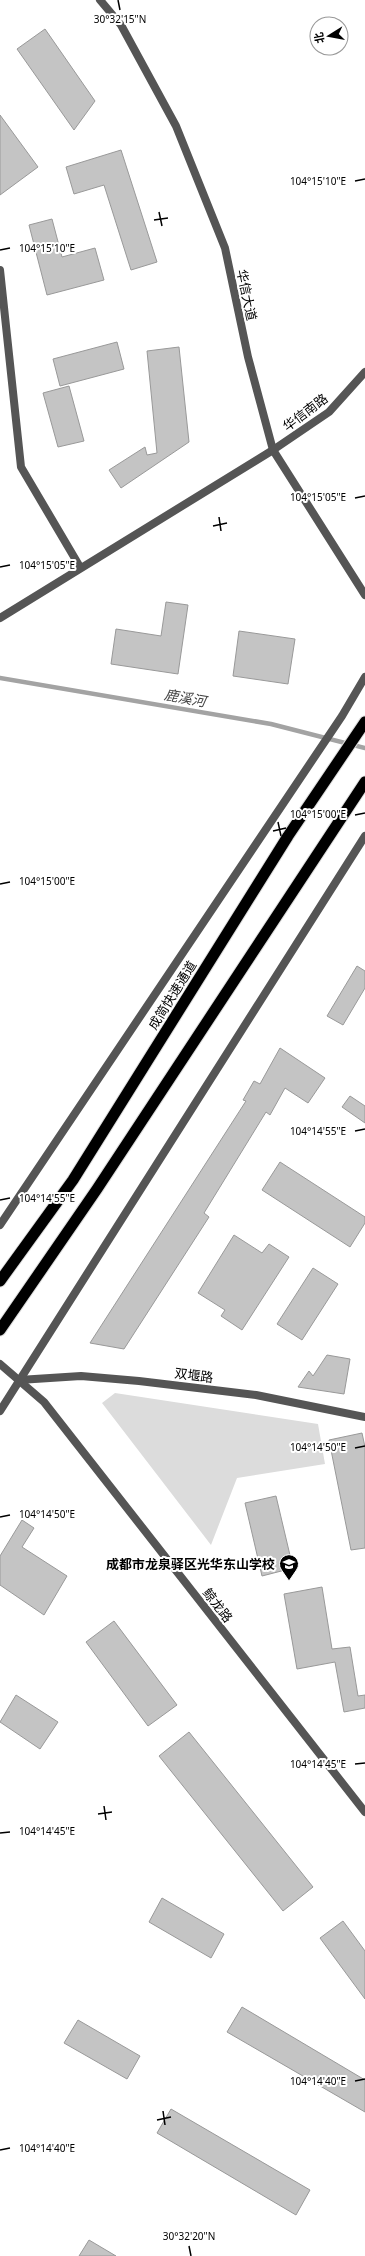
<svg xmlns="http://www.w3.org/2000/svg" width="365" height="2256" viewBox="0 0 365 2256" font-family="'Noto Sans','Noto Sans SC',sans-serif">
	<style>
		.green { fill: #dcdcdc }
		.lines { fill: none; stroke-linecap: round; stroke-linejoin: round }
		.stream { stroke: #a3a3a3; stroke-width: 4.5 }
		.building { fill: #c4c4c4; stroke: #999 }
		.trunk-casing { stroke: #dbdbdb; stroke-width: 13 }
		.minor { stroke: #555; stroke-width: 8 }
		.tertiary { stroke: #555; stroke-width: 8 }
		.trunk { stroke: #000; stroke-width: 11 }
		.ticks { fill: none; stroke: #000; stroke-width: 1.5 }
		.labels { text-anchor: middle; stroke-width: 4; stroke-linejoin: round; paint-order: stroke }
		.street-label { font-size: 13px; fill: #000; stroke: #fff }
		.poi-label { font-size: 13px; font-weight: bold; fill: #000; stroke: #fff; text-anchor: end }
		.water-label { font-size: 14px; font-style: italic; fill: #444; stroke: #fff }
		.ticks-label { font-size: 10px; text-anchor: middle; fill: #000; stroke: #fff; stroke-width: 4; stroke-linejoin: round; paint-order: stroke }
	</style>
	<rect width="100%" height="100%" fill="#fff"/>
	<polygon class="green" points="115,1393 318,1424 325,1464 237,1478 211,1545 102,1403"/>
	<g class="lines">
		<polyline class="stream" points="0,678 271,724 365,748"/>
	</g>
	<g class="building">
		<polygon points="45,29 95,101 74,130 17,49"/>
		<polygon points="0,115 38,167 0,195"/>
		<polygon points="121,150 157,262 131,270 104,185 74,194 66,167"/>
		<polygon points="52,219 62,257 95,248 104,280 47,295 29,225"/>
		<polygon points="117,342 124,369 60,386 53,359"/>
		<polygon points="179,347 189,442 121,488 109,470 145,447 147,455 157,453 147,351"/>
		<polygon points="69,386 84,441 58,447 43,393"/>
		<polygon points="166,602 188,605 178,674 111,664 116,629 161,636"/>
		<polygon points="239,631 295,639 288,684 233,676"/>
		<polygon points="357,966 365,971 365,988 343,1025 327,1016"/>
		<polygon points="280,1048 325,1078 308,1103 285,1088 270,1115 266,1112 204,1213 209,1217 124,1349 90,1343 246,1101 243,1100 254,1081 260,1084"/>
		<polygon points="350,1096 365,1106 365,1123 342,1107"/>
		<polygon points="280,1162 365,1217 365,1223 350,1247 262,1190"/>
		<polygon points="234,1235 262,1253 269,1244 289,1257 242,1330 221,1316 225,1310 198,1293"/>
		<polygon points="313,1268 338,1284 302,1340 277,1324"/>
		<polygon points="327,1355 350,1359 344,1394 298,1387 309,1371 313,1376"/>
		<polygon points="362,1433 365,1447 365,1548 351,1550 329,1440"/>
		<polygon points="276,1496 293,1568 262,1576 245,1503"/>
		<polygon points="22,1520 34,1528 22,1547 67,1576 44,1615 0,1585 0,1556"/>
		<polygon points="322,1587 332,1649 350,1647 358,1696 365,1695 365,1708 344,1712 335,1662 297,1669 284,1594"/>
		<polygon points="114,1621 177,1705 148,1726 86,1642"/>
		<polygon points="16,1695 58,1722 40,1749 0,1722"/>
		<polygon points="189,1732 313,1887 283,1911 159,1756"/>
		<polygon points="162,1898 224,1934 211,1958 149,1922"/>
		<polygon points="343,1921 365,1951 365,1999 320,1938"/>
		<polygon points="242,2007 365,2080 365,2112 227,2032"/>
		<polygon points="78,2020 140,2056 127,2079 64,2043"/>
		<polygon points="171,2109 310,2190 296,2215 157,2133"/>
		<polygon points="89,2240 116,2256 79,2256"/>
	</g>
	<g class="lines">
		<g class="trunk-casing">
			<g id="trunk">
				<polyline points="0,1281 73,1180 288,836 365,722"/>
				<polyline points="0,1330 97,1189 365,782"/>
			</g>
		</g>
		<g class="minor">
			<polyline points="0,270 21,467 80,567"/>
			<polyline points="0,618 273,450"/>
			<polyline points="19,1380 81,1376 139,1381 256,1395 365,1417"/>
		</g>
		<g class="tertiary">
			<polyline points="100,0 121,25 176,126 225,248 248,357 273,450 365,595"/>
			<polyline points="273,450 329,412 365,372"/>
			<polyline points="0,1225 342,716 365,677"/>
			<polyline points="0,1364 44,1402 365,1812"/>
			<polyline points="0,1411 365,836"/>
		</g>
		<use href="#trunk" class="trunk"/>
	</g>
	<path class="ticks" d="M118,0l2,10M355,181l10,-2M159,212l3,14M154,220l14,-2M0,250l10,-2M355,498l10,-2M219,517l2,14M213,526l14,-3M0,567l10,-2M355,815l10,-2M278,822l3,14M273,831l13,-3M0,884l10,-2M355,1131l10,-2M0,1200l10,-2M355,1448l10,-2M0,1517l10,-2M355,1764l10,-1M104,1806l2,14M98,1814l14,-2M0,1833l10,-1M355,2081l10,-2M163,2111l2,14M157,2120l14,-3M0,2150l10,-2M189,2246l2,10"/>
	<defs>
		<g id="school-pin" transform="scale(1)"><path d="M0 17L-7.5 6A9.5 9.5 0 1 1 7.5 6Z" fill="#000" stroke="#fff"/><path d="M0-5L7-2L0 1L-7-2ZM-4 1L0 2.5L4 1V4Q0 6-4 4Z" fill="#fff"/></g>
	</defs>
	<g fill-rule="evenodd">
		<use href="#school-pin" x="289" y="1564"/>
	</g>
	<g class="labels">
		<g class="street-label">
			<text transform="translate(247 295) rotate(78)" y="5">华信大道</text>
			<text transform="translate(305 412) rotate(-37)" y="5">华信南路</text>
			<text transform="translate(172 995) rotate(-58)" y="5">成简快速通道</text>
			<text transform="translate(194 1375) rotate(7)" y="5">双堰路</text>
			<text transform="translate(218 1605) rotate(52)" y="5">鲸龙路</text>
		</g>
		<g class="poi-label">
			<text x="275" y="1569">成都市龙泉驿区光华东山学校</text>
		</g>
		<g class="water-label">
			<text transform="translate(185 698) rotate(10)" y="5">鹿溪河</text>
		</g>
	</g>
	<g class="ticks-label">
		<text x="120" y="23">30°32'15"N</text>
		<text x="318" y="185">104°15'10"E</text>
		<text x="47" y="252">104°15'10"E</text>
		<text x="318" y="501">104°15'05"E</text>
		<text x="47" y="569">104°15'05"E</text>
		<text x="318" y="818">104°15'00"E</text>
		<text x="47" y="885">104°15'00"E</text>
		<text x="318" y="1135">104°14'55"E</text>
		<text x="47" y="1202">104°14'55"E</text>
		<text x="318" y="1451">104°14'50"E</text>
		<text x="47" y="1518">104°14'50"E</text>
		<text x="318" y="1768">104°14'45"E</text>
		<text x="47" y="1835">104°14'45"E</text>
		<text x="318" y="2085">104°14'40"E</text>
		<text x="47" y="2152">104°14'40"E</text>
		<text x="189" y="2240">30°32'20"N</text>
	</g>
	<g transform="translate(329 36) rotate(259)"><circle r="19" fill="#ffffff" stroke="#999999"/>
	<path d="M0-3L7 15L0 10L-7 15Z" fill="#000000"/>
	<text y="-6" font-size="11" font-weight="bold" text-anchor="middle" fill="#000000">北</text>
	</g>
</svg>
